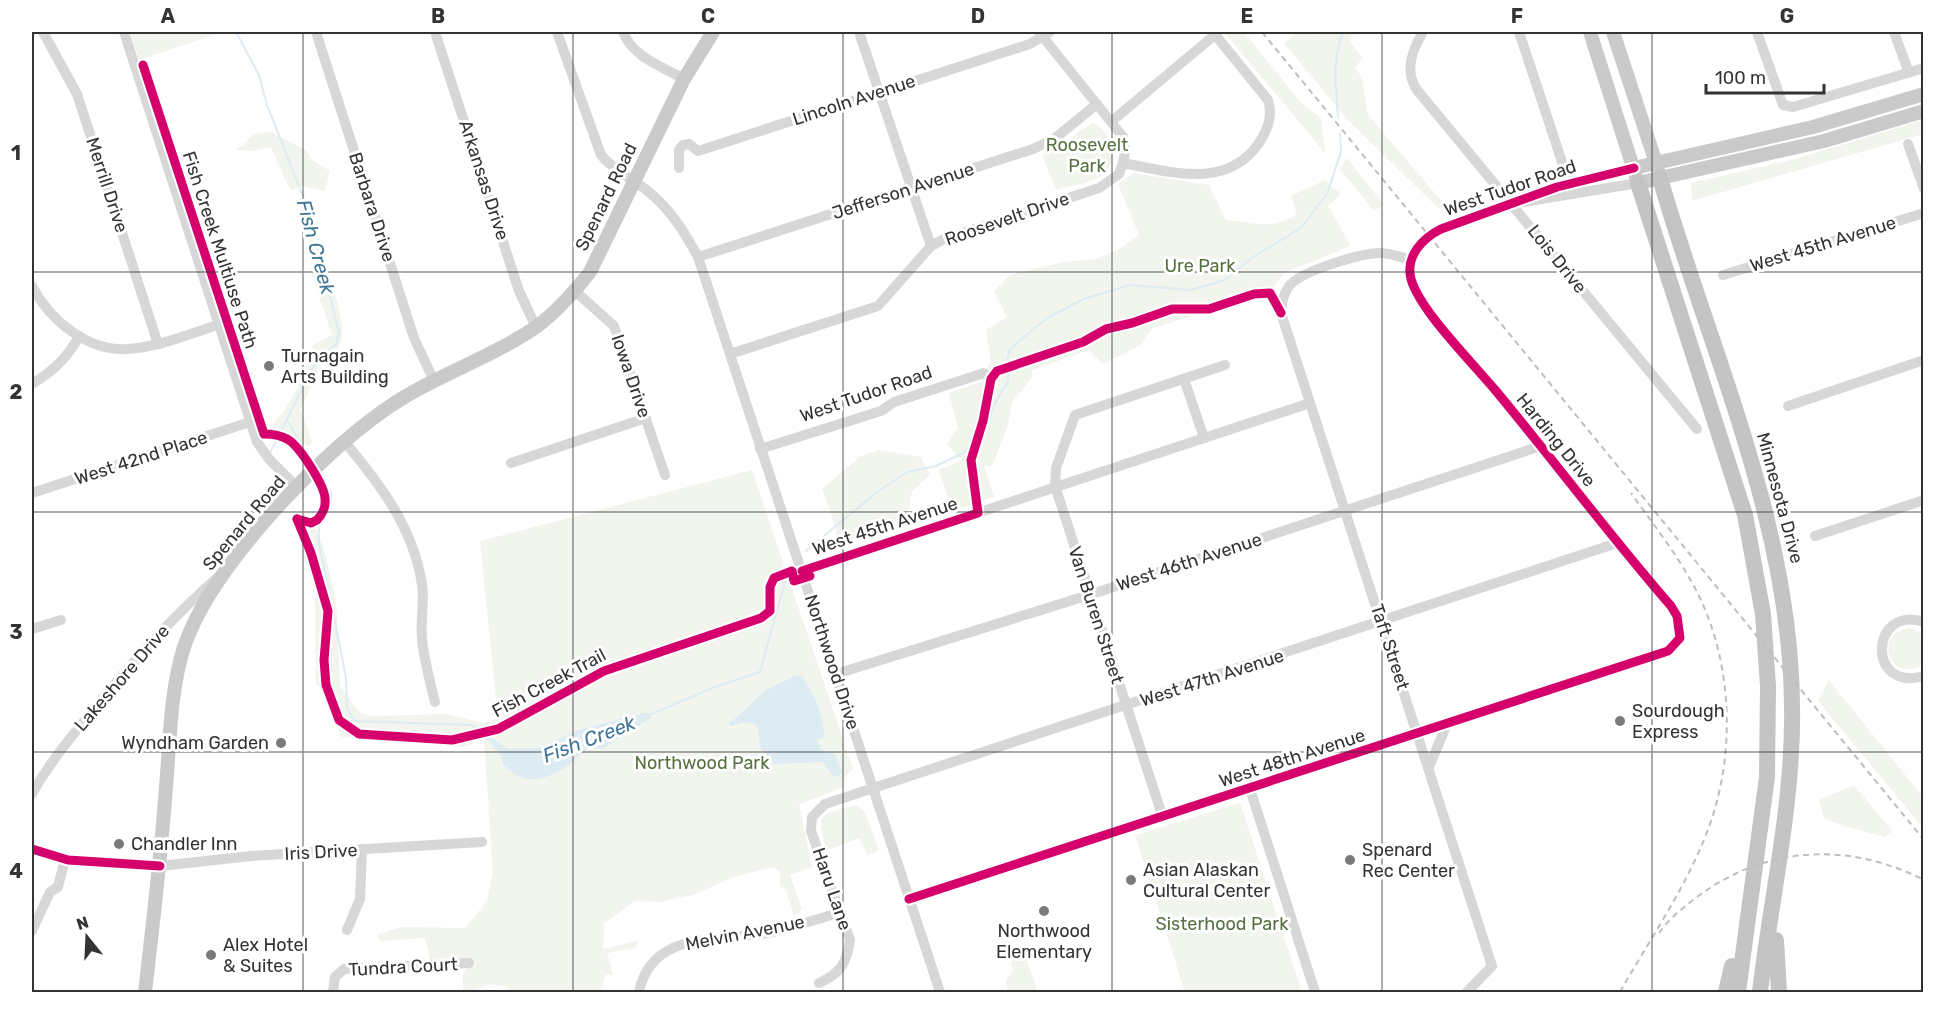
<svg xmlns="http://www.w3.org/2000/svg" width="1955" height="1024" viewBox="0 0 1955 1024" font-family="Rubik,sans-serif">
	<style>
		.green { fill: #f1f5ed }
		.water { fill: #ddebf3 }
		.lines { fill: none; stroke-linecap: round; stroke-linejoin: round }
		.stream { stroke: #ddebf3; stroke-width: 2 }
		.minor { stroke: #d7d7d7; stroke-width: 10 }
		.major { stroke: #cacaca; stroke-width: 14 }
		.highway { stroke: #c4c4c4; stroke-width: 16 }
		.rail { stroke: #bebebe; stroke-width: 2; stroke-dasharray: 6 4.5; stroke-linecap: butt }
		.cycleway-casing { stroke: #fff; stroke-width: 13 }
		.cycleway { stroke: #d6006c; stroke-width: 9 }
		.grid { fill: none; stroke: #333; stroke-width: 1.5; stroke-opacity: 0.55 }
		.poi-dot { fill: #7a7a7a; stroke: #fff; stroke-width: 2 }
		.labels { text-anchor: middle; stroke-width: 6; stroke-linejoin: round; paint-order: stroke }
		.street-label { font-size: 18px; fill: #333; stroke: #fff }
		.park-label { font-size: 18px; fill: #56703f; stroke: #fff }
		.poi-label { font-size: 18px; fill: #333; stroke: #fff; text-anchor: start }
		.water-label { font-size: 20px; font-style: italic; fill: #3f7597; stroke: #fff }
		.neatline { fill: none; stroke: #333; stroke-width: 2 }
		.grid-label { font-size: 20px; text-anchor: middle; font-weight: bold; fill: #333 }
	</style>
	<rect width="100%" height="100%" fill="#fff"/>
	<g class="green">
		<polygon points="130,32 223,32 139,60"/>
		<polygon points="1224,32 1244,32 1301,103 1321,118 1325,153"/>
		<polygon points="1298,32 1312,32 1317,36 1317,32 1353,32 1350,42 1363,58 1355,67 1362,78 1368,115 1446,206 1438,208 1346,118 1284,43"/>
		<polygon points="1923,120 1923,134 1692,201 1691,183 1795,159"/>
		<path d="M1093,123c21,11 28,41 5,55 -12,6 -30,8 -42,12l-14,-35c20,-8 33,-22 51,-32z"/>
		<polygon points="271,132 306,150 312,160 330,171 325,191 302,186 292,190 288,186 271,147 252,151 236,150 255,134"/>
		<polygon points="1347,158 1384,205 1374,211 1340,169"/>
		<path d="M1133,173l76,12 17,35c33,2 39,11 71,-5l-6,-19 34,-16 16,14 -13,12 23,40 -66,26 -14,18 -119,39 -11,16 -38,19 -14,-14 -57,20v8l-20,24 -4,23 -16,42 -8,-2 10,32 -42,14 -13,-41 23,-10 -15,-16 11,-16 -9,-35 32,-11 10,-21 -5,-31 21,-13 -13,-26 16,-16 53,-13 33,-3 23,-10 20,-14 -21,-51z"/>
		<path d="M310,230c10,25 42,92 29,116 -3,6 -13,10 -19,14l-4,18 -16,31 12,32 -2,5 -37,-14 1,-10c17,-15 35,-55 39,-77l19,-10 -20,-60 -4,-39z"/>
		<polygon points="879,450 921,457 930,475 912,491 907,520 899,527 837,548 836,528 822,489 861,456"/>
		<polygon points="752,470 853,769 847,774 844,787 799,804 812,867 790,875 802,909 794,916 786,890 780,886 780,872 774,867 734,877 693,895 660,902 635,901 604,924 603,949 638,940 636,948 607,953 613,975 605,975 601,992 511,992 507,987 489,984 478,989 475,992 463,992 463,974 472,960 430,960 425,938 380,941 378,934 402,927 465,928 487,901 493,872 483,725 473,744 462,747 341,737 328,692 316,684 315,591 295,528 316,529 323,545 336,600 340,686 360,713 372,716 447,714 483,723 498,718 480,541"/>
		<path d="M1910,628l14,6 -1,30c-32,22 -52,-31 -13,-36z"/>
		<polygon points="1829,680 1923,797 1923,828 1818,701"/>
		<polygon points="1854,785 1892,831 1885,837 1847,827 1824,818 1819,800"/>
		<polygon points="1240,803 1302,992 1185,992 1135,835"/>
		<path d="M857,805l8,8 14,37 -12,5 -7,-17 -33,12c-13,-38 -6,-36 30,-45z"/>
		<polygon points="1021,956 1026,958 1038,992 1001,992 1007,990 1006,980 1013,971 1011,963 1013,958"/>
	</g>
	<g class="water">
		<path d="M794,676h8c12,19 22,38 22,61l-7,3 5,10 13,4 7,19 -5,4 -4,-1 -10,-14 -49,2 -15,-18v-15l-4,-7 -9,-2 -16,4 -1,-3c15,-10 23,-21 36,-32 5,-4 22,-11 29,-15z"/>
		<path d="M643,713h6l2,5 -49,31 -14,-2c-14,17 -46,41 -70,29 -6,-3 -10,-8 -15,-11l-1,-9 -17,-19 3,-2 20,14 30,-1 41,-18z"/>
	</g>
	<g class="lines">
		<g class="stream">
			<polyline points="236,32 259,75 267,105 312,219 339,333 336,345 318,357 271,451"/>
			<path d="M1338,117c-2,-27 -6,-59 5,-85"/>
			<polyline points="1006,364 1010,349 1047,318 1086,298 1130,285 1191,290 1225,280 1253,257 1301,228 1327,194 1341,152 1340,133"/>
			<polyline points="287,420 306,453"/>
			<path d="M323,483c18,13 2,26 -3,40 -2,6 -1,14 -1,20l27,134 1,32 8,12 116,4 10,5 8,7"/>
			<polyline points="806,551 877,492 907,472 936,466 961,454 983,438 995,403 1008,382 1008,371"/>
			<polyline points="647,716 715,687 760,672 787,575"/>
		</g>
		<g class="minor">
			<polyline points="43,32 77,94 158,344"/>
			<polyline points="124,32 257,442 269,459 297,487"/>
			<polyline points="316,32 414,338 434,381"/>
			<polyline points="435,32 519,291 536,327"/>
			<path d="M557,32l44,123c13,16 32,24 48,37 22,18 36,41 49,65l242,735"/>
			<path d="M623,32c10,25 38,34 61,47"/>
			<polyline points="859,32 931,246"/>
			<polyline points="1039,32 1123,137 1125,152 1123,163"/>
			<path d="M1423,32c-11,18 -19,39 -6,58l280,339"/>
			<polyline points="1519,32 1569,183"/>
			<polyline points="1757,32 1783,105 1793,107 1924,68"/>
			<polyline points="1894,32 1909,73"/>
			<polyline points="1112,121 1216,34"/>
			<polyline points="1908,144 1924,189"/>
			<polyline points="679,168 679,150 683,145 689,144 698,151 1030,44 1050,32"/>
			<polyline points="1523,202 1638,183"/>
			<polyline points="698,257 1033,149 1054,139 1097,104"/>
			<path d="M1412,261c-11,-4 -20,-8 -32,-8 -19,0 -79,18 -91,33 -6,8 -7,17 -8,27l211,653 -25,26"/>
			<polyline points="1723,275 1924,213"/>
			<path d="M32,286c17,33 55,66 96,63 31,-2 61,-15 90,-24"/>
			<polyline points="575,291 614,326 665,475"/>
			<path d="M730,354l148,-48 53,-60 13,-7 155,-51 20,-14 4,-11c47,9 104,27 136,-20 9,-14 14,-27 9,-43l-55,-68"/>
			<polyline points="1184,379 1204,438"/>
			<path d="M32,384c20,-12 36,-26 47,-48"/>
			<polyline points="1788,406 1924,360"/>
			<path d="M344,441c36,43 69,86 78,143 3,18 -2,37 0,55 2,21 8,43 13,63"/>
			<polyline points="760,449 881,411 894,402 984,373"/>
			<polyline points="511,463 646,418"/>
			<polyline points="32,493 250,422"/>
			<polyline points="1815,536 1924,500"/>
			<polyline points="802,571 1310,403"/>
			<path d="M1924,622c-54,-18 -58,71 0,54"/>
			<polyline points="32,629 61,620"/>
			<polyline points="836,674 1089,595 1541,446"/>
			<polyline points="1429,767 1447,724"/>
			<polyline points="1250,789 1315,992"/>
			<path d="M32,794c17,-31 40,-58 62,-85 38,-46 77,-91 123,-131"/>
			<polyline points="1163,818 1055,486 1056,468 1075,415 1225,365"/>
			<polyline points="32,849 68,860 160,866 251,856 482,842"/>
			<path d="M909,899l759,-248 12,-13 -3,-22 -6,-10c-61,-70 -116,-144 -175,-215 -23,-28 -76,-80 -85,-112 -6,-23 12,-41 30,-50l116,-42 77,-19"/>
			<polyline points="347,930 360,899 362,849"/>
			<polyline points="32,931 50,892 58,887 65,859"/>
			<path d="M819,983c21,-9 28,-20 31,-43l-39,-109 1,-14 13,-13 792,-261"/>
			<polyline points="333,992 335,977 344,969 469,963"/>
			<path d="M639,992c13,-64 85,-50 133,-60 22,-5 45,-13 67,-19"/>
		</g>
		<g class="major">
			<polyline points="1590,32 1638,183 1824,141 1924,111"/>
			<polyline points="1613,32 1658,169"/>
			<polyline points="1634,168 1813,127 1924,94"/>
			<path d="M145,992c8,-68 16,-136 21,-205 4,-46 4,-96 18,-140 26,-78 132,-189 199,-236 47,-34 105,-51 153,-84 21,-15 38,-35 54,-55l94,-193 29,-47"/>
		</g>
		<g class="highway">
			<path d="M1660,178c50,174 130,342 132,526 2,97 -21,193 -32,288"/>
			<polyline points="1638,183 1745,515 1763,614 1768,686 1767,777 1738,992"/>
			<polyline points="1776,940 1779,992"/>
			<polyline points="1726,992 1732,966"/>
		</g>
		<g class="rail">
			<polyline points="1262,32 1924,840"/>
			<path d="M1659,933c13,-18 33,-33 51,-45 66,-43 144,-44 214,-8"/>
			<path d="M1620,992c32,-57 73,-114 93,-177 22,-70 18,-153 -14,-219 -18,-37 -44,-69 -68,-103"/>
		</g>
		<g class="cycleway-casing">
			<g id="cycleway">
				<path d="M143,65l121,369c9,0 16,1 23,5 12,6 38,47 38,60 1,8 -3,16 -8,21l-6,3 -14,-4"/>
				<polyline points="297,519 311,553 328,611 324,660 326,685 339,720 359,734 452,740 498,729 604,671 761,618 770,611 770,587 774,578 792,571 794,581 810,576"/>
				<polyline points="802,571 978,513 971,460 983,421 991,379 997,371 1083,342 1106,329 1132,323 1172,309 1209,309 1254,294 1270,293 1281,313"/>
				<polyline points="32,849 68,860 160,866"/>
				<path d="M909,899l759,-248 12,-13 -3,-22 -6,-10c-61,-70 -116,-144 -175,-215 -23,-28 -76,-80 -85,-112 -6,-23 12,-41 30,-50l116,-42 77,-19"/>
			</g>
		</g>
		<use href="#cycleway" class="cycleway"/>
	</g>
	<path class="grid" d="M303,32v960M573,32v960M843,32v960M1112,32v960M1382,32v960M1652,32v960M32,272h1892M32,512h1892M32,752h1892"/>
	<g class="poi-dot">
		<circle cx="269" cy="366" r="6"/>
		<circle cx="1620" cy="721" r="6"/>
		<circle cx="281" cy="743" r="6"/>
		<circle cx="119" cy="844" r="6"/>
		<circle cx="1350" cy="860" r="6"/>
		<circle cx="1131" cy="880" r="6"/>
		<circle cx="1044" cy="911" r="6"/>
		<circle cx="211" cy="955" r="6"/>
	</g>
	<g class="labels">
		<g class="street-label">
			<text transform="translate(854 100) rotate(-18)" y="6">Lincoln Avenue</text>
			<text transform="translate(484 180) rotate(72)" y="6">Arkansas Drive</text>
			<text transform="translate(107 185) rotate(72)" y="6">Merrill Drive</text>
			<text transform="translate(1510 188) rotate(-19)" y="6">West Tudor Road</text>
			<text transform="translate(903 191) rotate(-18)" y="6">Jefferson Avenue</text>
			<text transform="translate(606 197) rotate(-64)" y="6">Spenard Road</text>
			<text transform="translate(372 207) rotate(72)" y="6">Barbara Drive</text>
			<text transform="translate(1007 219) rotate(-19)" y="6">Roosevelt Drive</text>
			<text transform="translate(1823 244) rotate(-17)" y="6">West 45th Avenue</text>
			<text transform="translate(220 250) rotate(72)" y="6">Fish Creek Multiuse Path</text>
			<text transform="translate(1557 259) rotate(51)" y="6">Lois Drive</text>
			<text transform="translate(631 376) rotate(71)" y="6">Iowa Drive</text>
			<text transform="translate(866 394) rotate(-19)" y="6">West Tudor Road</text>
			<text transform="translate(1556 440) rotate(51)" y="6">Harding Drive</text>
			<text transform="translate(141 458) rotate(-18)" y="6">West 42nd Place</text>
			<text transform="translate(1780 498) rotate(75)" y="6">Minnesota Drive</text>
			<text transform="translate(244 523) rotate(-50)" y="6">Spenard Road</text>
			<text transform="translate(885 526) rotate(-18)" y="6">West 45th Avenue</text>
			<text transform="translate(1189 562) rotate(-18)" y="6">West 46th Avenue</text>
			<text transform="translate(1096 615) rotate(72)" y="6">Van Buren Street</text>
			<text transform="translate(1390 647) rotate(72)" y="6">Taft Street</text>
			<text transform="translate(832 662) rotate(72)" y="6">Northwood Drive</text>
			<text transform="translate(122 678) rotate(-49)" y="6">Lakeshore Drive</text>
			<text transform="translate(1212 678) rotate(-18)" y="6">West 47th Avenue</text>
			<text transform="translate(549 683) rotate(-28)" y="6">Fish Creek Trail</text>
			<text transform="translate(1292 758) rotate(-18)" y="6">West 48th Avenue</text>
			<text transform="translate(321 852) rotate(-3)" y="6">Iris Drive</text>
			<text transform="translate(832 889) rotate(71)" y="6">Haru Lane</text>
			<text transform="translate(745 933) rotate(-11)" y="6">Melvin Avenue</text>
			<text transform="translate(403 967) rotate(-3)" y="6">Tundra Court</text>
		</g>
		<g class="park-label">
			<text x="1087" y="151">Roosevelt<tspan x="1087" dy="21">Park</tspan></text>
			<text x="1200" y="272">Ure Park</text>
			<text x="702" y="769">Northwood Park</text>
			<text x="1222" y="930">Sisterhood Park</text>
		</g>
		<g class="poi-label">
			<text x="281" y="362">Turnagain<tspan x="281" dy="21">Arts Building</tspan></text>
			<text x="1632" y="717">Sourdough<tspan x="1632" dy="21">Express</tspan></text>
			<text x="269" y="749" text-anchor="end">Wyndham Garden</text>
			<text x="131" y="850">Chandler Inn</text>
			<text x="1362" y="856">Spenard<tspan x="1362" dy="21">Rec Center</tspan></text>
			<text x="1143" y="876">Asian Alaskan<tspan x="1143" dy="21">Cultural Center</tspan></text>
			<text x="1044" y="937" text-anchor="middle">Northwood<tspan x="1044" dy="21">Elementary</tspan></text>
			<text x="223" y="951">Alex Hotel<tspan x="223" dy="21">&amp; Suites</tspan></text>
		</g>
		<g class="water-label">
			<text transform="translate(316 247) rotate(75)" y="7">Fish Creek</text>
			<text transform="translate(589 739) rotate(-21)" y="7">Fish Creek</text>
		</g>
	</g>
	<rect width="1955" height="1024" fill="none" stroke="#ffffff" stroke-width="66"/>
	<g transform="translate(87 937) rotate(342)" stroke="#ffffff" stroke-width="4.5" paint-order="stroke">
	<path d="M0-4.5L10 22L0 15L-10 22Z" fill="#333333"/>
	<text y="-9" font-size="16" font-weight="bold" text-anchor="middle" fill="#333333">N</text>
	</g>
	<path d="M1706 84v9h118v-9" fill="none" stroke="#333333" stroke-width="3"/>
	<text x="1715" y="84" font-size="18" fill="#333333" stroke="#ffffff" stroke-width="4.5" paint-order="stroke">100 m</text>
	<rect x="33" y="33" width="1889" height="958" class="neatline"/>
	<g class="grid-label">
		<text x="168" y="23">A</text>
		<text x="438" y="23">B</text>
		<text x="708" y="23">C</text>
		<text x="978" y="23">D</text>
		<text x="1247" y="23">E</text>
		<text x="1517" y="23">F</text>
		<text x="1787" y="23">G</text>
		<text x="16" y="160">1</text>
		<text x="16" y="399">2</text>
		<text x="16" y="639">3</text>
		<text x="16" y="878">4</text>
	</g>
</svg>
